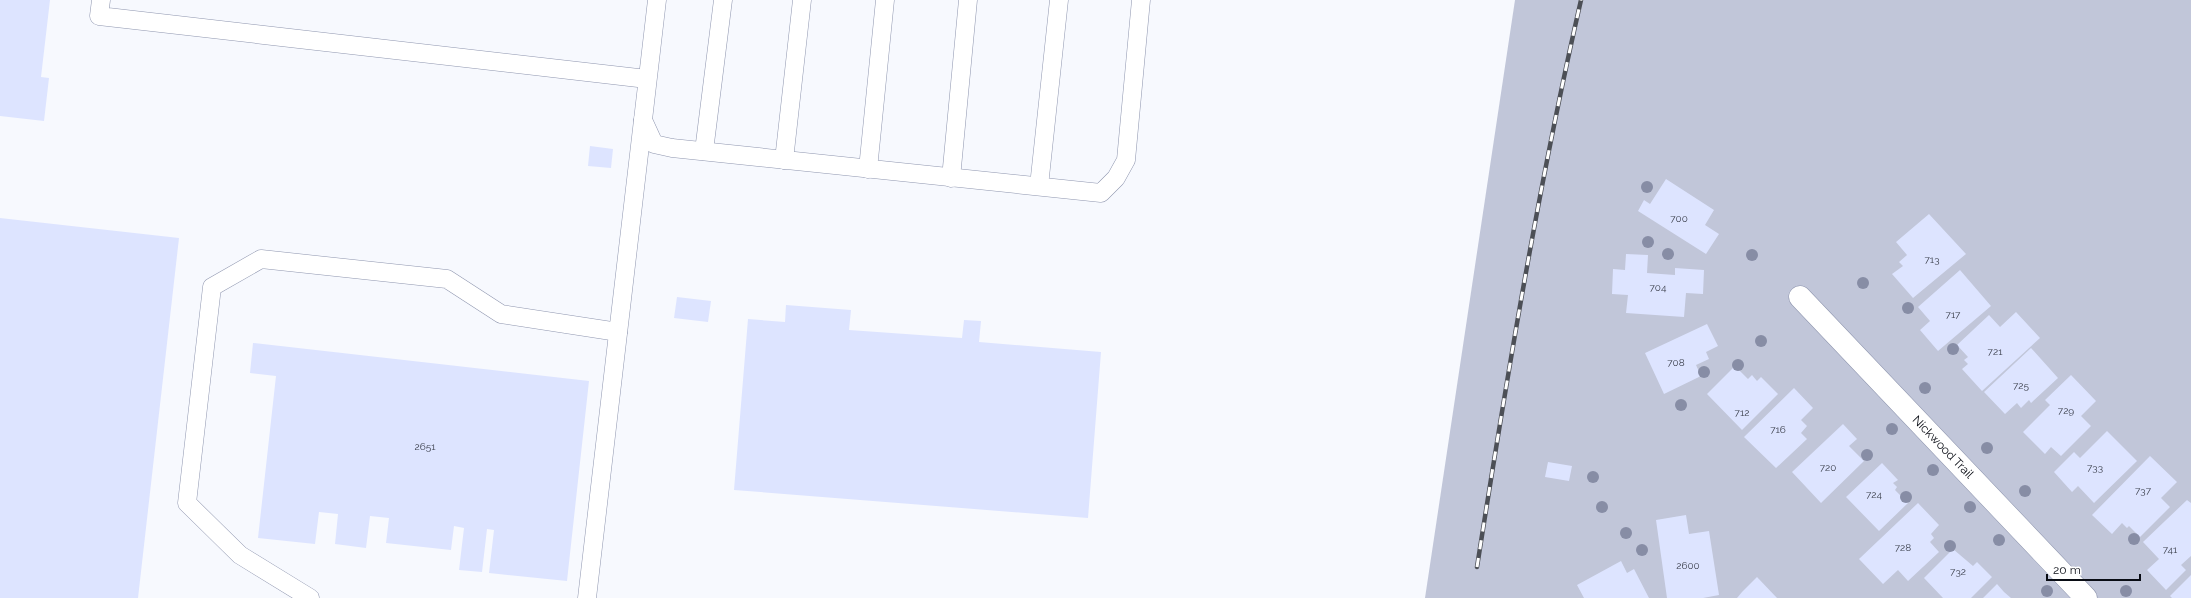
<svg xmlns="http://www.w3.org/2000/svg" width="2191" height="598" viewBox="0 0 2191 598" font-family="Raleway,sans-serif">
	<style>
		.green { fill: #c1c6d9 }
		.building { fill: #dde4ff }
		.lines { fill: none; stroke-linecap: round; stroke-linejoin: round }
		.service-casing { stroke: #8f96af; stroke-width: 19 }
		.minor-casing { stroke: #8f96af; stroke-width: 23 }
		.service { stroke: #fff; stroke-width: 18 }
		.minor { stroke: #fff; stroke-width: 22 }
		.rail-casing { stroke: #4c4f56; stroke-width: 4.5 }
		.rail { stroke: #fff; stroke-width: 3; stroke-dasharray: 9; stroke-linecap: butt }
		.tree { fill: #878da5 }
		.labels { text-anchor: middle; stroke-width: 3.5; stroke-linejoin: round; paint-order: stroke }
		.number-label { font-size: 10px; fill: #3e424f }
		.street-label { font-size: 12px; fill: #090c14; stroke: #fff }
	</style>
	<rect width="100%" height="100%" fill="#f7f9fe"/>
	<polygon class="green" points="1515,0 2191,0 2191,598 1425,598"/>
	<g class="building">
		<polygon points="0,0 50,0 41,77 49,78 44,121 0,116"/>
		<polygon points="590,146 613,149 611,168 588,166"/>
		<polygon points="1666,179 1714,210 1705,225 1719,234 1706,254 1638,211 1644,200 1650,204"/>
		<polygon points="1929,214 1966,254 1913,298 1892,274 1903,266 1899,262 1907,255 1896,242"/>
		<polygon points="0,218 179,238 138,598 0,598"/>
		<polygon points="1626,254 1648,255 1647,273 1675,275 1675,268 1704,270 1703,294 1686,293 1684,317 1626,313 1628,295 1612,294 1613,269 1625,270"/>
		<polygon points="1960,270 1991,306 1938,351 1920,330 1930,321 1918,307"/>
		<polygon points="677,297 711,301 708,322 674,318"/>
		<polygon points="786,305 851,310 849,330 962,338 964,320 981,321 979,342 1101,352 1088,518 734,490 748,319 785,322"/>
		<polygon points="2016,312 2040,338 1982,391 1962,369 1968,364 1964,360 1968,357 1957,345 1989,315 2000,327"/>
		<polygon points="1707,324 1718,346 1706,352 1709,359 1696,365 1701,376 1664,394 1645,353"/>
		<polygon points="253,343 589,381 567,581 489,573 494,530 487,529 482,572 459,570 464,528 454,526 451,550 386,543 389,518 370,516 366,548 335,544 338,514 319,512 315,544 258,538 276,376 250,373"/>
		<polygon points="2031,348 2058,378 2031,403 2029,400 2021,408 2017,403 2005,414 1984,392"/>
		<polygon points="1735,366 1748,379 1752,375 1757,381 1761,377 1778,394 1742,430 1707,394"/>
		<polygon points="2071,375 2096,401 2081,416 2091,426 2061,456 2051,447 2045,454 2023,432 2050,405 2045,400"/>
		<polygon points="1794,388 1813,408 1801,420 1807,426 1801,433 1807,439 1776,468 1744,437"/>
		<polygon points="1843,424 1857,439 1849,446 1864,461 1821,503 1792,472"/>
		<polygon points="2107,431 2137,461 2094,503 2078,486 2072,492 2054,472 2074,452 2080,458"/>
		<polygon points="2150,456 2177,482 2161,498 2170,507 2140,537 2129,526 2127,528 2122,523 2112,534 2092,515"/>
		<polygon points="1548,462 1572,466 1569,481 1545,477"/>
		<polygon points="1882,463 1898,480 1893,483 1897,487 1895,490 1908,503 1879,531 1846,497"/>
		<polygon points="2187,500 2191,503 2191,556 2181,565 2186,570 2166,590 2147,570 2159,559 2143,542"/>
		<polygon points="1918,503 1939,525 1931,534 1934,538 1930,542 1939,552 1908,581 1898,570 1883,584 1859,559"/>
		<polygon points="1686,515 1689,534 1709,531 1719,595 1703,598 1667,598 1656,520"/>
		<polygon points="1953,549 1973,566 1977,562 1992,577 1971,598 1943,598 1924,578"/>
		<polygon points="1621,561 1627,573 1634,569 1649,598 1584,598 1577,585"/>
		<polygon points="2191,575 2191,598 2172,598 2170,596"/>
		<polygon points="1757,577 1777,598 1737,598 1742,592"/>
		<polygon points="1997,584 2004,592 2011,598 1983,598"/>
	</g>
	<g class="lines">
		<g class="service-casing">
			<g id="service">
				<polyline points="101,0 99,16 647,79"/>
				<polyline points="657,0 643,120 654,144 672,148 1101,193 1116,178 1126,160 1141,0"/>
				<polyline points="704,151 723,0"/>
				<polyline points="784,160 802,0"/>
				<polyline points="868,169 885,0"/>
				<polyline points="951,178 968,0"/>
				<polyline points="1039,186 1059,0"/>
				<polyline points="310,598 240,555 187,503 212,287 261,259 447,279 501,314 618,332"/>
				<polyline points="587,598 643,120"/>
			</g>
		</g>
		<g class="minor-casing">
			<polyline id="minor" points="1800,297 2086,598"/>
		</g>
		<use href="#service" class="service"/>
		<use href="#minor" class="minor"/>
		<g class="rail-casing">
			<path id="rail" d="M1477,567c30,-190 61,-379 104,-567"/>
		</g>
		<use href="#rail" class="rail"/>
	</g>
	<g class="tree">
		<circle cx="1647" cy="187" r="6"/>
		<circle cx="1648" cy="242" r="6"/>
		<circle cx="1668" cy="254" r="6"/>
		<circle cx="1752" cy="255" r="6"/>
		<circle cx="1863" cy="283" r="6"/>
		<circle cx="1908" cy="308" r="6"/>
		<circle cx="1761" cy="341" r="6"/>
		<circle cx="1953" cy="349" r="6"/>
		<circle cx="1738" cy="365" r="6"/>
		<circle cx="1704" cy="372" r="6"/>
		<circle cx="1925" cy="388" r="6"/>
		<circle cx="1681" cy="405" r="6"/>
		<circle cx="1892" cy="429" r="6"/>
		<circle cx="1987" cy="448" r="6"/>
		<circle cx="1867" cy="455" r="6"/>
		<circle cx="1933" cy="470" r="6"/>
		<circle cx="1593" cy="477" r="6"/>
		<circle cx="2025" cy="491" r="6"/>
		<circle cx="1906" cy="497" r="6"/>
		<circle cx="1602" cy="507" r="6"/>
		<circle cx="1970" cy="507" r="6"/>
		<circle cx="1626" cy="533" r="6"/>
		<circle cx="2134" cy="539" r="6"/>
		<circle cx="1999" cy="540" r="6"/>
		<circle cx="1950" cy="546" r="6"/>
		<circle cx="1642" cy="550" r="6"/>
		<circle cx="2047" cy="591" r="6"/>
		<circle cx="2126" cy="591" r="6"/>
	</g>
	<g class="labels">
		<g class="number-label">
			<text x="1679" y="222">700</text>
			<text x="1932" y="263">713</text>
			<text x="1658" y="291">704</text>
			<text x="1953" y="318">717</text>
			<text x="1995" y="355">721</text>
			<text x="1676" y="366">708</text>
			<text x="2021" y="389">725</text>
			<text x="2066" y="414">729</text>
			<text x="1742" y="416">712</text>
			<text x="1778" y="433">716</text>
			<text x="425" y="450">2651</text>
			<text x="1828" y="471">720</text>
			<text x="2095" y="471">733</text>
			<text x="2143" y="494">737</text>
			<text x="1874" y="498">724</text>
			<text x="1903" y="551">728</text>
			<text x="2170" y="553">741</text>
			<text x="1688" y="569">2600</text>
			<text x="1958" y="575">732</text>
		</g>
		<g class="street-label">
			<text transform="translate(1943 447) rotate(46)" y="4">Nickwood Trail</text>
		</g>
	</g>
	<path d="M2047 574v6h93v-6" fill="none" stroke="#090c14" stroke-width="2"/>
	<text x="2053" y="574" font-size="12" fill="#090c14" stroke="#ffffff" stroke-width="3" paint-order="stroke">20 m</text>
</svg>
